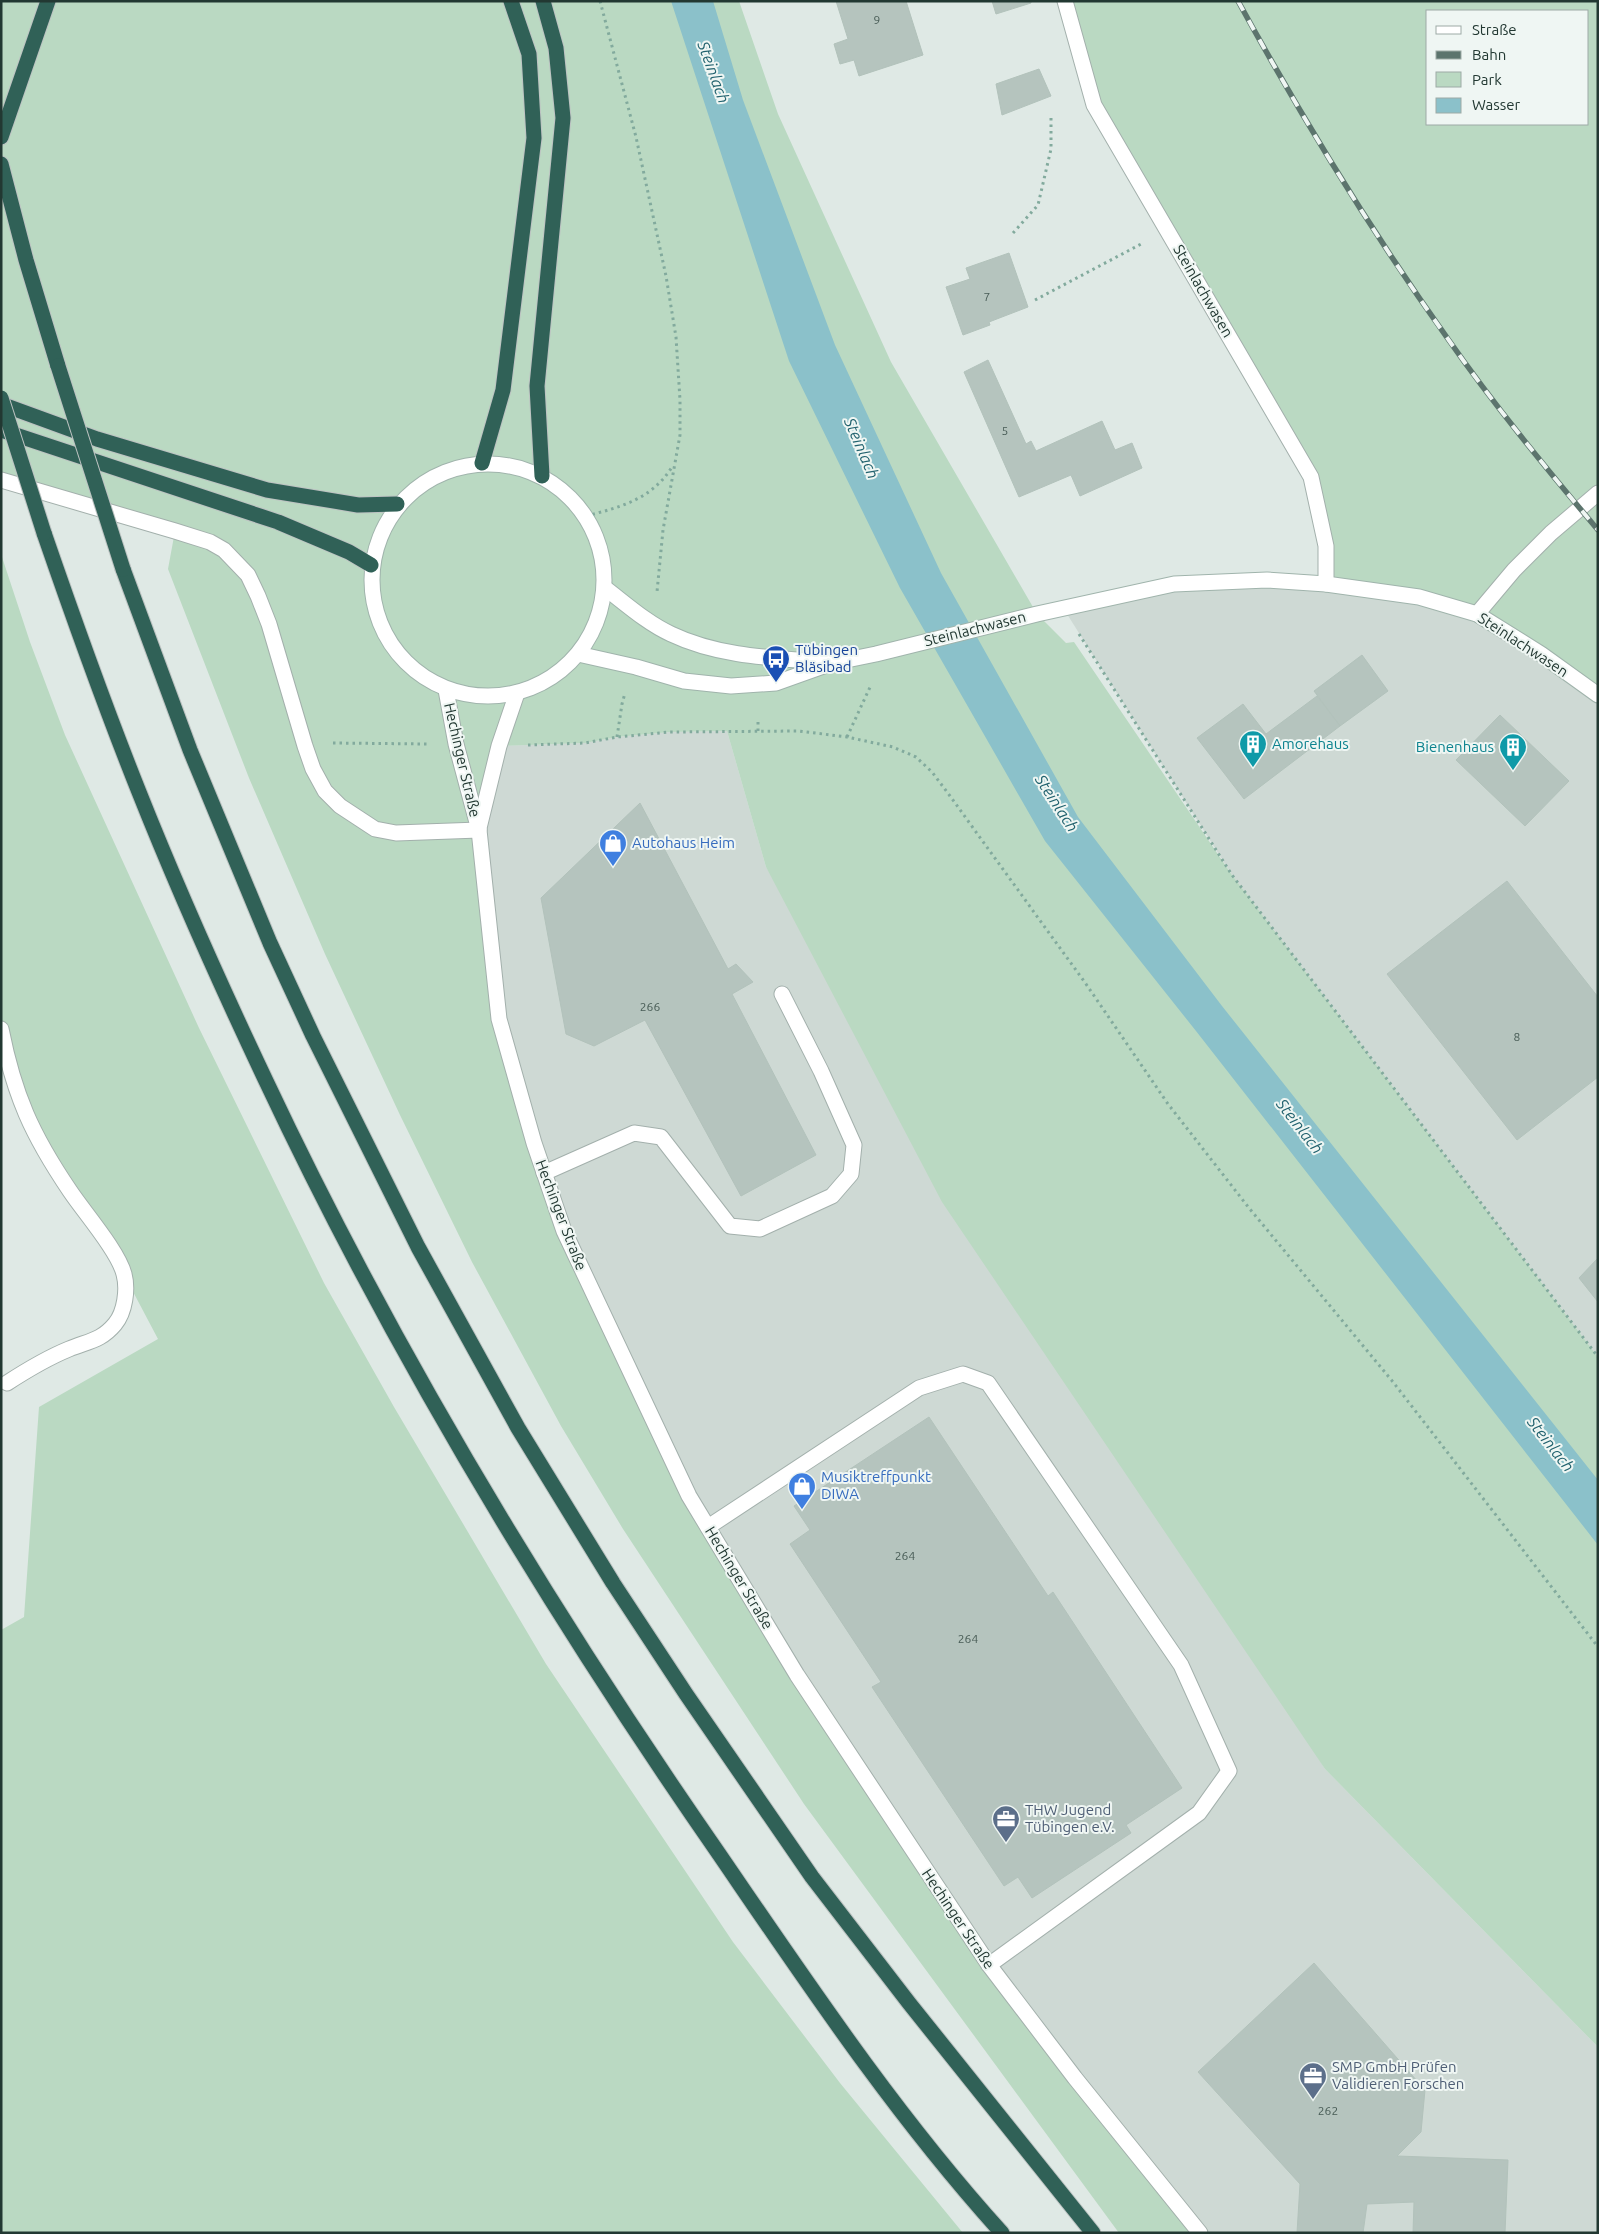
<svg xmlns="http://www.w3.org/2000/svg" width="1599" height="2234" viewBox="0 0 1599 2234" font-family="Ubuntu,sans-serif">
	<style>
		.built { fill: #ced9d4 }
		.green { fill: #bad9c2; fill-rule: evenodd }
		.water { fill: #8bc1ca }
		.building { fill: #b5c4be; stroke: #b2c2bb }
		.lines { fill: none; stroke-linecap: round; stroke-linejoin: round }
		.lane-casing { stroke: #a3b0ac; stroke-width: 17 }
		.street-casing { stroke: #a3b0ac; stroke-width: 17 }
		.secondary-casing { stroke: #a0b4ac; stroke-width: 17 }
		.highway-casing { stroke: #bdc3c2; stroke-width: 17 }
		.path { stroke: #82aa9d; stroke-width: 3; stroke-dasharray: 2.5 4; stroke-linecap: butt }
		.lane { stroke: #fff; stroke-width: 15 }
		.street { stroke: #fff; stroke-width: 15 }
		.secondary { stroke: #fff; stroke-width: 15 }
		.highway { stroke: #306157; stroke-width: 15 }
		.rail-casing { stroke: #5c746d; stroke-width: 5.5 }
		.rail { stroke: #eff6f3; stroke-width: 4; stroke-dasharray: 11; stroke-linecap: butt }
		.highway-bridge-casing { stroke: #bdc3c2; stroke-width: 17; stroke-linecap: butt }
		.highway-bridge { stroke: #306157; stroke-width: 15 }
		.labels { text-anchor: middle; stroke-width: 4; stroke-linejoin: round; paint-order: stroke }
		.number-label { font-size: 12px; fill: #475b55 }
		.street-label { font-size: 15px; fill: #223832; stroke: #eff6f3 }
		.transit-label { font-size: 15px; fill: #164399; stroke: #eff6f3; text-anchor: start }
		.culture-label { font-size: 15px; fill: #0d838f; stroke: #eff6f3; text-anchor: start }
		.shop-label { font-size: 15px; fill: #366cbe; stroke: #eff6f3; text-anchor: start }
		.service-label { font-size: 15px; fill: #4e5e75; stroke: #eff6f3; text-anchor: start }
		.water-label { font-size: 16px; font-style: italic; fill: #21626e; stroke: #eff6f3 }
	</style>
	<rect width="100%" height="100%" fill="#dfe9e5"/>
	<g class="built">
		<polygon points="1173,584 1326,584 1477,614 1598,695 1598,1357 1232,875 1060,603"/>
		<polygon points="727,731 766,867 1325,1769 1598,2047 1598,2233 1200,2233 989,1965 689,1496 564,1231 499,1019 479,830 499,746 585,743 617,737 670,732"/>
	</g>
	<g class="green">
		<polygon points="1,1 739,1 778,114 891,362 1037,614 1066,643 1074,642 1232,875 1598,1357 1598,2047 1325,1769 942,1202 766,867 727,731 670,732 617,737 585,743 499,746 479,830 499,1019 564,1231 689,1496 914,1853 1200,2233 1119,2233 804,1804 623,1529 561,1426 472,1262 400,1115 325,954 249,778 168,569 175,531 1,480"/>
		<path d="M1065,1h533v694l-121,-81 -151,-30 -15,-107 -217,-372zM1428,11h160v113h-160z"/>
		<polygon points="1,554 30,642 65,735 199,1028 324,1283 394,1407 546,1664 733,1942 840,2083 963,2233 1,2233 1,1630 24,1617 39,1407 158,1339 111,1250 53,1165 1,1029"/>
	</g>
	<polygon class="water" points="671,1 713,1 743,100 835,345 941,573 1078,817 1222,1006 1598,1480 1598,1545 1196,1031 1045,841 900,588 789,361"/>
	<g class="building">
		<polygon points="836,1 906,1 923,55 859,76 854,60 840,64 834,44 848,39"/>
		<polygon points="992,1 1031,1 1031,3 996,14"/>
		<polygon points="1039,69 1051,96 1002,115 996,84"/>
		<polygon points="1009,253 1028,307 989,322 990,325 963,335 946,287 970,279 966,268"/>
		<polygon points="988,360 1026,444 1031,441 1036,451 1102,421 1115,450 1132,443 1142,468 1080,496 1071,475 1019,497 964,372"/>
		<polygon points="1362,655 1388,691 1340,726 1314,691"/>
		<polygon points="1317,696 1340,726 1244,799 1197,738 1243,704 1266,734"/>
		<polygon points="1500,715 1569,781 1525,826 1456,760"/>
		<polygon points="640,803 728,969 736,964 753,982 732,994 816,1155 741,1196 645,1020 594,1046 566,1034 541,898"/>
		<polygon points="1507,881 1598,997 1598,1077 1517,1140 1387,974"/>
		<polygon points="1598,1258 1598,1302 1579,1278"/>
		<polygon points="929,1417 1048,1596 1053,1592 1182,1788 1126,1825 1131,1833 1032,1898 1018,1877 1004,1886 872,1687 881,1682 790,1544 810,1530 794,1506"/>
		<polygon points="1314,1963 1425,2090 1421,2132 1397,2156 1508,2160 1505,2233 1413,2233 1414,2202 1367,2204 1363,2233 1297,2233 1300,2184 1198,2072"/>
	</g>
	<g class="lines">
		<g class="lane-casing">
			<g id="lane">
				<polyline points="1,480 175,531 210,542 224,550 248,575 258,596 269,624 305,746 313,769 325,791 340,806 375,829 396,833 479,830"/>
				<path d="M1,1029c13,66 31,106 69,162 14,21 48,60 54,83 4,15 1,38 -9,50 -14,17 -27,17 -46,25 -22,9 -42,21 -62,34"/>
				<polyline points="544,1173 634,1133 661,1137 730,1226 760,1229 832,1196 851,1174 854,1145 821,1071 782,994"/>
				<polyline points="708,1527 919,1388 963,1374 988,1383 1181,1665 1229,1771 1199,1813 989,1965"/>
			</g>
		</g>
		<g class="street-casing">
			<g id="street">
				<polyline points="1065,1 1094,105 1311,477 1326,546 1326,584"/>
				<polyline points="1477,614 1514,570 1551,533 1598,493"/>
				<polyline points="446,690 456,744 479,830 499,1019 534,1143 564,1231 689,1496 797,1675 989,1965 1075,2078 1200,2233"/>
				<polyline points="479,828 499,746 517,693"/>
			</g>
		</g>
		<g class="secondary-casing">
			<g id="secondary">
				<circle cx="488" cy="580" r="116"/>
				<path d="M605,588c21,16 42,35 66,46 48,23 103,24 155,28"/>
				<polyline points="578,654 636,667 684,681 731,686 776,683 832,663 876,654 1037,614 1174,584 1267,580 1326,584 1419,597 1477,614 1541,654 1598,695"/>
			</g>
		</g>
		<g class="highway-casing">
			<g id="highway">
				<polyline points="1,137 48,1"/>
				<polyline points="1,164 26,260 58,366"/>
				<polyline points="1,404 97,439 267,490 358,505 397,504"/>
				<polyline points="1,430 278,522 349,552 371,565"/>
				<polyline points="482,463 503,390 534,138 529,54 511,1"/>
				<polyline points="542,476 537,386 563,118 556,48 543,1"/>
				<path d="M44,533c30,87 61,174 95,259 39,98 82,194 127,289 127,270 283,528 453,773 89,130 177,262 283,379"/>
				<polyline points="123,569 190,750 270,943 313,1036 418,1247 518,1428 613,1583 686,1694 812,1877 909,2003 1093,2233"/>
			</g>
		</g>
		<g class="path">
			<polyline points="600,1 636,137 666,276 676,337 680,400 680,435 663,530 657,592"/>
			<polyline points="1013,233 1038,205 1051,149 1051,115"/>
			<polyline points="1035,300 1143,243"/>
			<path d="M586,516c35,-9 66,-17 86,-49"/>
			<polyline points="1079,634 1232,875 1598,1357"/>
			<polyline points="758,731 758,720"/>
			<polyline points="617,737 622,704 625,693"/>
			<polyline points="847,737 871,685"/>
			<polyline points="333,743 427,744"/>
			<polyline points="528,745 585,743 617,737 670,732 799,731 847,737 893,747 916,757 932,772 950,796 1086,984 1168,1104 1249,1208 1393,1382 1598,1647"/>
		</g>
		<use href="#lane" class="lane"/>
		<use href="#street" class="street"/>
		<use href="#secondary" class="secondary"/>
		<use href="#highway" class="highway"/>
		<g class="rail-casing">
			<path id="rail" d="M1238,1c64,117 133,230 210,338 46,66 98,129 150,191"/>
		</g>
		<use href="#rail" class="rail"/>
		<g class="highway-bridge-casing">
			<g id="highway-bridge">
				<polyline points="58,366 123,569"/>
				<polyline points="1,398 44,533"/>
			</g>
		</g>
		<use href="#highway-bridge" class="highway-bridge"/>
	</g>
	<defs>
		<g id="bus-pin" transform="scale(1.4375)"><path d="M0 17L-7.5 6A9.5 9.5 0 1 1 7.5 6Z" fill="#1a4fb4" stroke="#eff6f3"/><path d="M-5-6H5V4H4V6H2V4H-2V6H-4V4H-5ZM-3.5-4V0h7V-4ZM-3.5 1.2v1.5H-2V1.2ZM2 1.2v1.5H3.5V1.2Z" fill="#fff"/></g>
		<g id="building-pin" transform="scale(1.4375)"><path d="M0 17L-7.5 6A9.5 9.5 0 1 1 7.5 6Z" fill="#0f9aa8" stroke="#eff6f3"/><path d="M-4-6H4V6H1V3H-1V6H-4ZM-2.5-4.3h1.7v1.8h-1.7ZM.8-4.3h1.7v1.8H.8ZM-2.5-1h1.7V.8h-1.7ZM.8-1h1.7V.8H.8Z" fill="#fff"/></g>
		<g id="shop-pin" transform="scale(1.4375)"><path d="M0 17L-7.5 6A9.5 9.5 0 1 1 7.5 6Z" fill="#3f7fe0" stroke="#eff6f3"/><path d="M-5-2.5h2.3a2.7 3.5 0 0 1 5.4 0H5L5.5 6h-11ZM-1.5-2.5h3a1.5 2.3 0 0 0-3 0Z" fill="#fff"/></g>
		<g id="office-pin" transform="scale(1.4375)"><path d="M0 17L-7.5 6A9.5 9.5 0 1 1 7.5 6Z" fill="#5c6f8a" stroke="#eff6f3"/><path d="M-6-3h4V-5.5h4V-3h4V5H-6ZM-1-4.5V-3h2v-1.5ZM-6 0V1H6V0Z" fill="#fff"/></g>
	</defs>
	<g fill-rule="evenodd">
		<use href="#bus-pin" x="776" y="659"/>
		<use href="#building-pin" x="1253" y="744"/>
		<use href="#building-pin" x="1513" y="747"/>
		<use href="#shop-pin" x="613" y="843"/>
		<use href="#shop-pin" x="802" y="1486"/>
		<use href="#office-pin" x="1006" y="1819"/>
		<use href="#office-pin" x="1313" y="2076"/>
	</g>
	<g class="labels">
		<g class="number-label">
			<text x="877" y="24">9</text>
			<text x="987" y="301">7</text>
			<text x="1005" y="435">5</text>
			<text x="650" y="1011">266</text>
			<text x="1517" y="1041">8</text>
			<text x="905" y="1560">264</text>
			<text x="968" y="1643">264</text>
			<text x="1328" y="2115">262</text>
		</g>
		<g class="street-label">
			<text transform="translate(1203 291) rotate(60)" y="5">Steinlachwasen</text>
			<text transform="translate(975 629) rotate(-14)" y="5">Steinlachwasen</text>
			<text transform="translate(1523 645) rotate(33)" y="5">Steinlachwasen</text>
			<text transform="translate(462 760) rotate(77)" y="5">Hechinger Straße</text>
			<text transform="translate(561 1215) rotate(69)" y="5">Hechinger Straße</text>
			<text transform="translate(739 1578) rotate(59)" y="5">Hechinger Straße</text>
			<text transform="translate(958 1919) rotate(56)" y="5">Hechinger Straße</text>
		</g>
		<g class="transit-label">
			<text x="795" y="655">Tübingen<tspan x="795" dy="17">Bläsibad</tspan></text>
		</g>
		<g class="culture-label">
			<text x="1272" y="749">Amorehaus</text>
			<text x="1494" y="752" text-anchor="end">Bienenhaus</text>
		</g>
		<g class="shop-label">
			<text x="632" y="848">Autohaus Heim</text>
			<text x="821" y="1482">Musiktreffpunkt<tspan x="821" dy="17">DIWA</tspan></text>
		</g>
		<g class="service-label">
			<text x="1025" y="1815">THW Jugend<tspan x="1025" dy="17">Tübingen e.V.</tspan></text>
			<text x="1332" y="2072">SMP GmbH Prüfen<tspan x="1332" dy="17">Validieren Forschen</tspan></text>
		</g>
		<g class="water-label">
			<text transform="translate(714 72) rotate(70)" y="6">Steinlach</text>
			<text transform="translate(862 448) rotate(67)" y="6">Steinlach</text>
			<text transform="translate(1057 803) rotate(57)" y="6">Steinlach</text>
			<text transform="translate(1300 1126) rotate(52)" y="6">Steinlach</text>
			<text transform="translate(1551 1444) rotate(52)" y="6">Steinlach</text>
		</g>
	</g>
	<rect width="1599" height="2234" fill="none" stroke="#223832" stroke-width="5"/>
	<rect x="1426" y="10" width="162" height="115" fill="#eff6f3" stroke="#9daaa6"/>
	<rect x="1436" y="26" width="25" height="8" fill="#ffffff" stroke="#9daaa6"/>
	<text x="1472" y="35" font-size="15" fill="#223832">Straße</text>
	<rect x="1436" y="51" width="25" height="8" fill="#5c746d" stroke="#9daaa6"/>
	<text x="1472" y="60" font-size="15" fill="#223832">Bahn</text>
	<rect x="1436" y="72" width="25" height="15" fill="#bad9c2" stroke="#9daaa6"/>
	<text x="1472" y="85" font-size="15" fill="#223832">Park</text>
	<rect x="1436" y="98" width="25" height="15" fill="#8bc1ca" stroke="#9daaa6"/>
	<text x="1472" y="110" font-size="15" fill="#223832">Wasser</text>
</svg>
